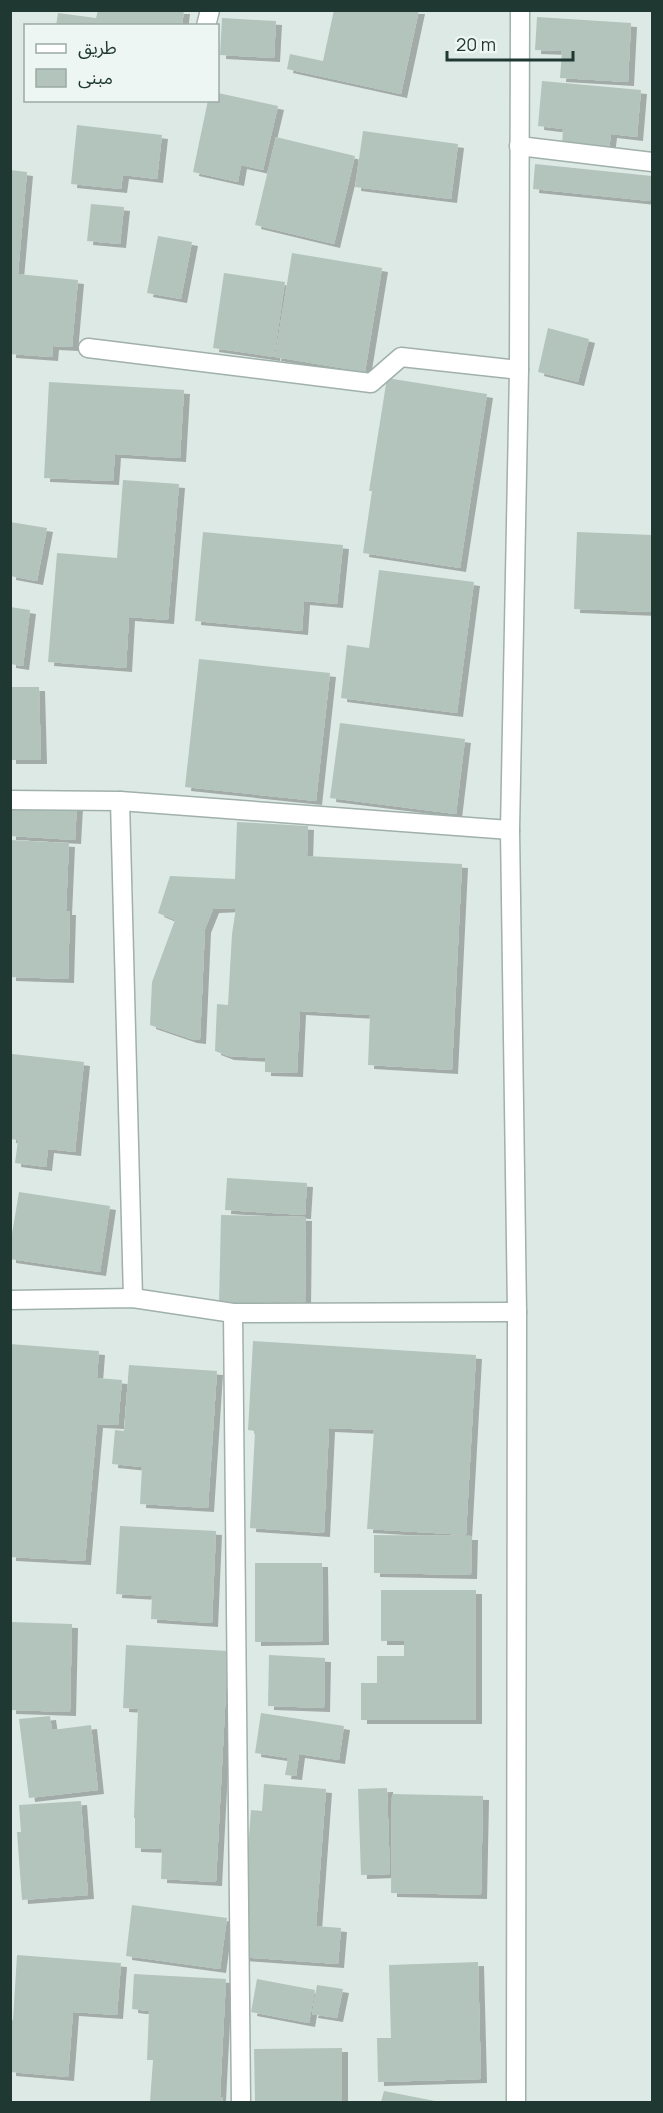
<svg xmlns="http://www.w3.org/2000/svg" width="663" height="2113" viewBox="0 0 663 2113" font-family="Manrope,'Noto Sans Arabic',sans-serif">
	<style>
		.building { fill: #b3c4bd; filter: url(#shadow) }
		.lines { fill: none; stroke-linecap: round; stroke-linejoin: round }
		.minor-casing { stroke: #a0b0ab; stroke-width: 21 }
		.minor { stroke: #fff; stroke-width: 18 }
	</style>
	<defs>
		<filter id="shadow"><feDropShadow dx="6" dy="4" stdDeviation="0" flood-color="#0004"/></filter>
	</defs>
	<rect width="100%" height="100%" fill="#dde9e4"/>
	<g class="building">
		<polygon points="98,10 184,10 182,26 56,26 58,13 96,18"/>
		<polygon points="334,10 419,10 401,94 287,69 290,54 323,61"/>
		<polygon points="537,17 631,23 628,82 560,78 562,51 535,50"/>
		<polygon points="222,18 276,21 274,58 220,55"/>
		<polygon points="542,81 641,90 637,137 611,134 609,150 562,146 563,129 538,126"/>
		<polygon points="218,93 278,106 263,170 241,165 238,182 193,172 208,100 218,100"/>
		<polygon points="77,125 162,135 157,179 123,175 121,189 71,184"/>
		<polygon points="363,131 458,144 451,199 355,187"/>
		<polygon points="276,137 355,156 334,244 255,225"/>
		<polygon points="535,164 652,176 650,201 533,189"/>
		<polygon points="10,170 27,172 18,274 78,280 72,347 53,346 52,357 10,354"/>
		<polygon points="91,204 124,207 120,244 87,241"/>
		<polygon points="158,236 192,242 181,299 147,293"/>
		<polygon points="292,253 382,268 365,372 275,357"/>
		<polygon points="224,273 285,282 274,357 213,348"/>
		<polygon points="548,328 589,339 578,382 538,372"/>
		<polygon points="387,378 487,394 460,568 363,553 372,491 369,491"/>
		<polygon points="49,382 184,390 180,458 115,454 113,481 44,478"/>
		<polygon points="123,480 179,484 168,620 129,617 126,668 48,662 57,553 117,558"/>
		<polygon points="10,522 47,528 37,581 10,576"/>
		<polygon points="203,532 343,545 337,604 304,601 302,631 195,621"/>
		<polygon points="577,532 652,535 652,612 574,609"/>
		<polygon points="379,570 474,582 457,713 341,698 347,645 369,648"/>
		<polygon points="10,607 30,610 23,666 10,664"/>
		<polygon points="199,659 330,673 316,801 185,787"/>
		<polygon points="10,687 39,687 41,760 10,760"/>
		<polygon points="340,723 465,739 456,814 330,798"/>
		<polygon points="10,801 77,804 75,840 10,836"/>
		<polygon points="237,822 308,826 307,856 462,864 452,1070 368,1065 370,1015 300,1011 297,1073 265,1072 265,1058 228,1056 215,1051 217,1004 228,1005 232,934 236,908 213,909 205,929 200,1040 191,1039 150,1025 152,982 175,920 158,913 170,876 235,879"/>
		<polygon points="10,840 69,843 66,911 70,911 68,979 10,977"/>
		<polygon points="12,1054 84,1062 75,1152 48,1149 46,1167 15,1163 18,1140 10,1139"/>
		<polygon points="227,1178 307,1183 305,1215 225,1210"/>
		<polygon points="19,1192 110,1206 100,1272 10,1259 10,1246"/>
		<polygon points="221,1215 306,1217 305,1306 219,1304"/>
		<polygon points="253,1341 476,1355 466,1535 367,1529 374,1430 329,1428 324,1533 250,1528 255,1431 248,1430"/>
		<polygon points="10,1344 99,1351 97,1378 122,1380 118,1425 97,1424 85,1561 10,1557"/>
		<polygon points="129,1365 217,1371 208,1508 140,1504 142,1467 112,1464 115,1430 124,1431"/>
		<polygon points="120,1526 216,1531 212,1623 151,1619 152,1596 116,1594"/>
		<polygon points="374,1535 472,1536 471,1575 374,1573"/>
		<polygon points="255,1563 322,1563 323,1641 255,1642"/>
		<polygon points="381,1590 476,1590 476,1720 361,1720 361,1683 377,1683 377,1656 404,1656 404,1641 381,1641"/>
		<polygon points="10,1622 72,1624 70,1712 10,1710"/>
		<polygon points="126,1645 228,1651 216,1882 161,1879 162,1849 135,1848 135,1818 134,1818 138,1709 123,1708"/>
		<polygon points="269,1655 325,1658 324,1708 268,1706"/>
		<polygon points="261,1713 344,1726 339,1760 299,1754 296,1776 285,1775 288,1758 255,1753"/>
		<polygon points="50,1716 52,1730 91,1725 98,1790 29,1798 19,1719"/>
		<polygon points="264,1784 326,1789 316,1926 341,1928 338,1964 240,1957 251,1810 262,1811"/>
		<polygon points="387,1788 390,1874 361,1875 358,1789"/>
		<polygon points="392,1794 483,1796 481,1895 391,1893"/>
		<polygon points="81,1801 88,1895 22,1900 17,1832 21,1832 19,1805"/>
		<polygon points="132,1905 227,1918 220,1969 126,1956"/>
		<polygon points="17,1955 121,1963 117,2015 73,2012 68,2077 10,2072 10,2019 13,2020"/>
		<polygon points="478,1962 481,2079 378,2082 377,2038 391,2038 389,1965"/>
		<polygon points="134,1974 226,1979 220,2097 223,2097 222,2102 150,2102 153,2060 147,2060 149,2011 132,2009"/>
		<polygon points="257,1979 315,1990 309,2023 251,2012"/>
		<polygon points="317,1985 343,1989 337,2018 312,2014"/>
		<polygon points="342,2048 342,2102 255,2102 254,2049"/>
		<polygon points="384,2091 435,2101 435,2102 381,2102"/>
	</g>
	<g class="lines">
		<g class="minor-casing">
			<g id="minor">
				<polyline points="206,26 210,10"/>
				<polyline points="519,146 652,162"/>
				<polyline points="88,348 371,383 401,357 519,370"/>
				<polyline points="10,800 120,801 510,830"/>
				<polyline points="120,801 133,1298"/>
				<polyline points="10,1300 133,1298 233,1313 517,1312"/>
				<polyline points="233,1313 241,2102"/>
				<polyline points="516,2102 517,1312 510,830 519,370 520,10"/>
			</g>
		</g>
		<use href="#minor" class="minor"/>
	</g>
	<rect width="663" height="2113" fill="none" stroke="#1f3832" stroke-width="24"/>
	<rect x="24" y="24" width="195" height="78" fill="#edf6f2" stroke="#9baaa5" stroke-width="1.5"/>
	<rect x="36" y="44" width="30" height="9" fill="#ffffff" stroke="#9baaa5" stroke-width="1.5"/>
	<text x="78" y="54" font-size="18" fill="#1f3832">طريق</text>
	<rect x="36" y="69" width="30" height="18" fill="#b3c4bd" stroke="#9baaa5" stroke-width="1.5"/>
	<text x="78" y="84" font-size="18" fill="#1f3832">مبنى</text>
	<path d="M447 51v9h126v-9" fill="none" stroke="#1f3832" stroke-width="3"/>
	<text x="456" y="51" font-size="18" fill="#1f3832" stroke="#edf6f2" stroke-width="4.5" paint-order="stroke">20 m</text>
</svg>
